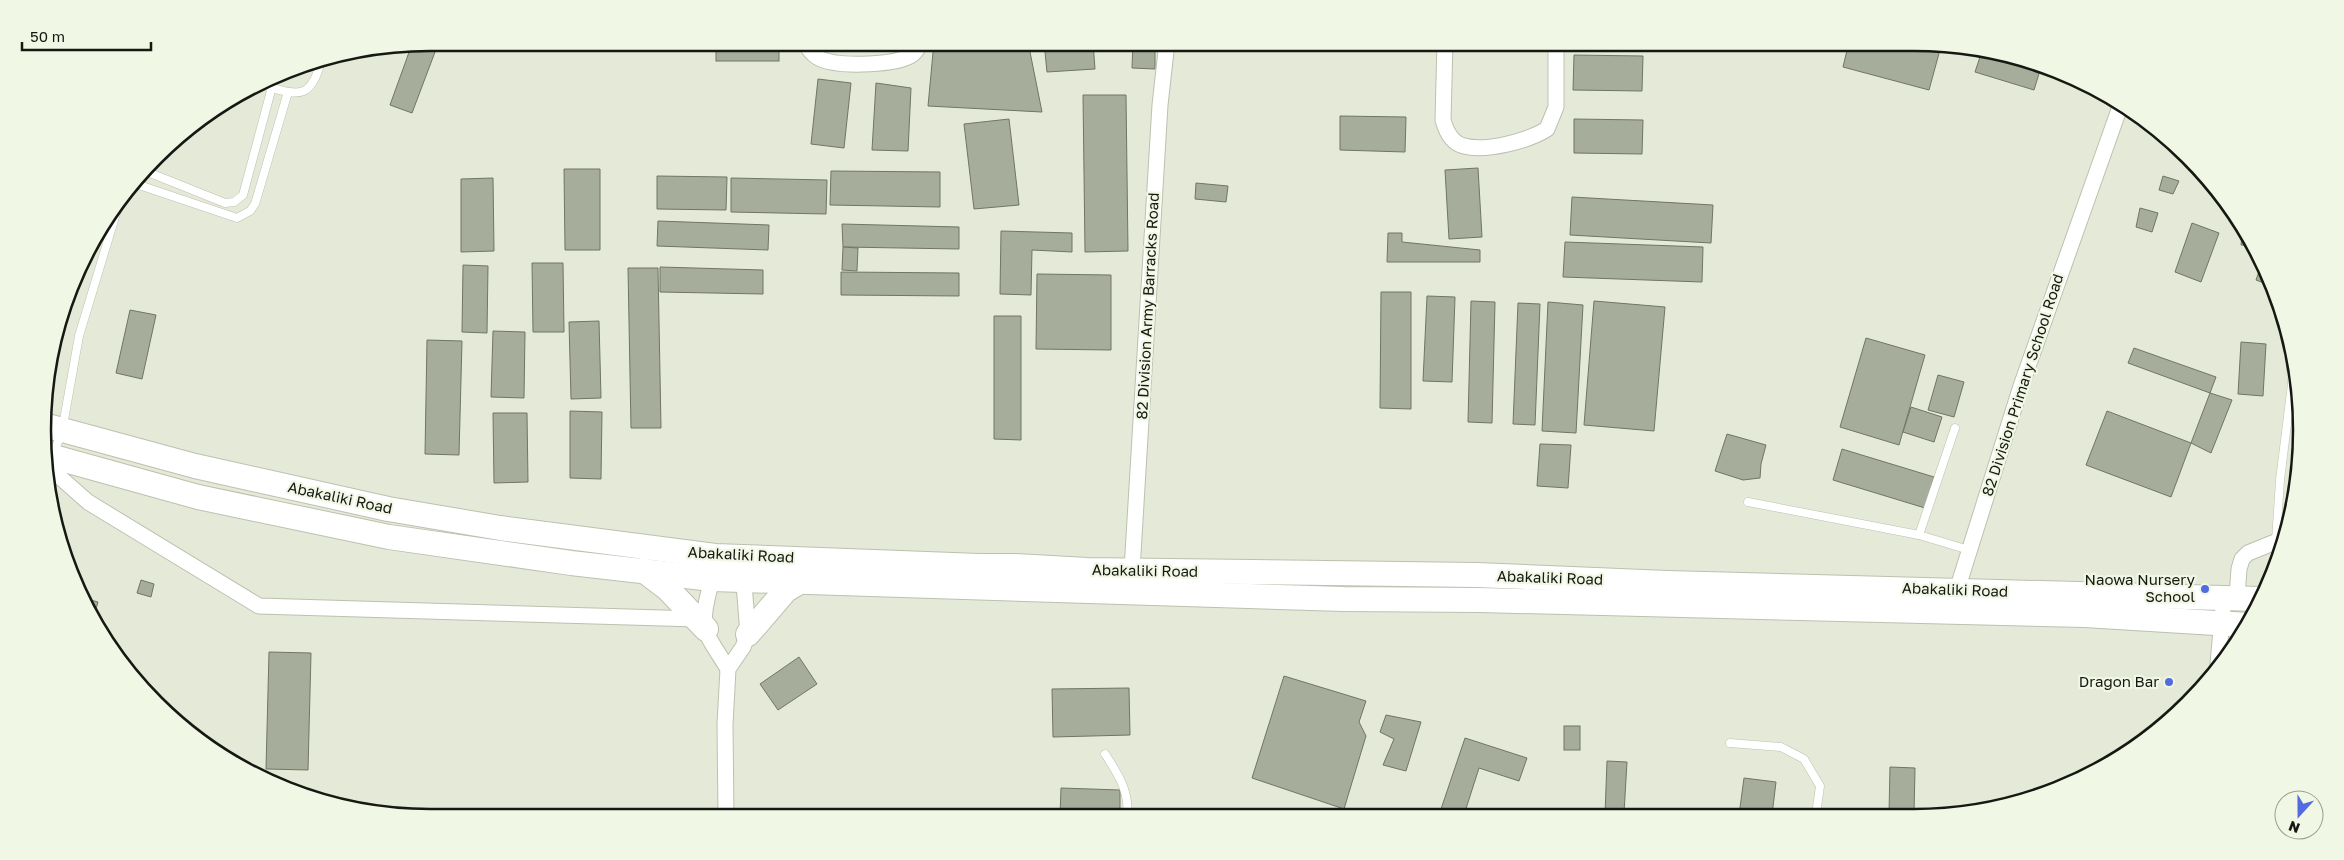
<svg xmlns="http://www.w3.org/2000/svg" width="2344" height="860" viewBox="0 0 2344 860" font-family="'Golos Text',sans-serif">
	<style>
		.building { fill: #a7ad9b; stroke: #707565 }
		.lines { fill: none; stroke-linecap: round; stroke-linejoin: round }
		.lane-casing { stroke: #bcc1af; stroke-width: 9 }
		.street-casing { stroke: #bcc1af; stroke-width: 17 }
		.primary-casing { stroke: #bcc1af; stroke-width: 26 }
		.lane { stroke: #fff; stroke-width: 8 }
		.street { stroke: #fff; stroke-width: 15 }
		.primary { stroke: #fff; stroke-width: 24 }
		.poi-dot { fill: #526be1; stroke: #f1f7e5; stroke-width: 2 }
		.labels { text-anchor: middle; stroke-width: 4.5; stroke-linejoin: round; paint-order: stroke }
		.street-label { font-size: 15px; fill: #161812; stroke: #f1f7e5 }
		.poi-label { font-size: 15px; fill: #161812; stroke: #f1f7e5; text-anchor: end }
		.rim { fill: none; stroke: #161812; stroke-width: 2.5 }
	</style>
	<rect width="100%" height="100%" fill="#e4ead7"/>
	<g class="building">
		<rect x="716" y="42" width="63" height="19"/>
		<polygon points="934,42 1028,42 1042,112 928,106"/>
		<polygon points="1044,42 1093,42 1095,69 1047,72"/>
		<polygon points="1133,42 1155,42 1155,69 1132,68"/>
		<polygon points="1849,42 1914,42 1941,46 1929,90 1843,67"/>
		<polygon points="412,44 435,52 412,113 390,105"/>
		<polygon points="1982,51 2041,67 2034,90 1975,72"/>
		<polygon points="1574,55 1643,56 1642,91 1573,90"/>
		<polygon points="818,79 851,83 844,148 811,144"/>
		<polygon points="876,83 911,88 908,151 872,150"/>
		<polygon points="1083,95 1126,95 1128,251 1085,252"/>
		<polygon points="1340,116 1406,117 1405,152 1340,150"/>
		<polygon points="1009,119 1019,205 974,209 964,124"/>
		<polygon points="1574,119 1643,120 1642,154 1574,153"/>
		<polygon points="1478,168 1482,237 1449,239 1445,170"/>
		<polygon points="564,169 600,169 600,250 565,250"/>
		<polygon points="831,171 940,172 940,207 830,205"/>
		<polygon points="657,176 727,177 726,210 657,209"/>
		<polygon points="2163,176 2179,181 2173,194 2159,190"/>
		<polygon points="493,178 494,251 461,252 461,179"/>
		<polygon points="731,178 827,180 826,214 731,212"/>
		<polygon points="1196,183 1228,186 1226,202 1195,199"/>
		<polygon points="1572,197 1713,205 1711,243 1570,235"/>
		<polygon points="2140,208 2158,213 2152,232 2136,227"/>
		<polygon points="658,221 769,225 768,250 657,246"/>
		<polygon points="2192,223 2219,233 2201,282 2175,272"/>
		<polygon points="842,224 959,227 959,249 843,247"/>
		<polygon points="2243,226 2249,236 2254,246 2241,245"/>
		<polygon points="1001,231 1072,233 1072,252 1032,250 1031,295 1000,294"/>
		<polygon points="1388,233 1402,233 1402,242 1480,250 1480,262 1387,262"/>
		<polygon points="1565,242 1703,247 1702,282 1563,277"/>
		<polygon points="843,247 858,248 857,271 842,270"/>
		<polygon points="532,263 563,263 564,332 533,332"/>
		<polygon points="2262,263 2272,286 2256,280"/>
		<polygon points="463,265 488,266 487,333 462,332"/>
		<polygon points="660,267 763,270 763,294 660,292"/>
		<polygon points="628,268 658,268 661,428 631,428"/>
		<polygon points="841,272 959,273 959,296 841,295"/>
		<polygon points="1037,274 1111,275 1111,350 1036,349"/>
		<polygon points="1381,292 1411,292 1411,409 1380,408"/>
		<polygon points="1427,296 1455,297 1452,382 1423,381"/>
		<polygon points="1471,301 1495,302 1492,423 1468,422"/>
		<polygon points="1594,301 1665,307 1654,431 1584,425"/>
		<polygon points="1548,302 1583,305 1576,433 1542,431"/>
		<polygon points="1518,303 1540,304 1535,425 1513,424"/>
		<polygon points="130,310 156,315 142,379 116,373"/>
		<polygon points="994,316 1021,316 1021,440 994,439"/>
		<polygon points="599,321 601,398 571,399 569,322"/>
		<polygon points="493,331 525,332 524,398 491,397"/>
		<polygon points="1866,338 1925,355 1899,445 1840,427"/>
		<polygon points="427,340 462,341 459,455 425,454"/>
		<polygon points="2241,342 2266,344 2263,396 2238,394"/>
		<polygon points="2134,348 2216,377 2210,393 2128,363"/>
		<polygon points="1938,375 1964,382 1954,417 1928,410"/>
		<polygon points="2210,393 2232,400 2211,453 2191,443"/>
		<polygon points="1911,407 1942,417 1934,442 1903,432"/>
		<polygon points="570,411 602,412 601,479 570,478"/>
		<polygon points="2107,411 2191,443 2171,497 2086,465"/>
		<polygon points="493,413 527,413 528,482 494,483"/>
		<polygon points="1727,434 1766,445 1761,464 1760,478 1743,480 1715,471"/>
		<polygon points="1540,444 1571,445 1568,488 1537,486"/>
		<polygon points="1842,449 1934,477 1925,508 1833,480"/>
		<polygon points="141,580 154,584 151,597 137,593"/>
		<polygon points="87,599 98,602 94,616"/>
		<polygon points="269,652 311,653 308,770 266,769"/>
		<polygon points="799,657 817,684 778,710 760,684"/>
		<polygon points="1284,676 1366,701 1359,722 1366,736 1344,809 1252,778"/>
		<polygon points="1129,688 1130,735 1053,737 1052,689"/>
		<polygon points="1386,715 1421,722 1406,771 1383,765 1394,739 1380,732"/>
		<rect x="1564" y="726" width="16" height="24"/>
		<polygon points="1465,738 1527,758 1519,781 1479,768 1464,815 1439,815"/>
		<polygon points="1607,761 1627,762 1624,813 1636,815 1605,815"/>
		<polygon points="1890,767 1915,768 1914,814 1889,814"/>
		<polygon points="1744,778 1776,782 1772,815 1739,815"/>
		<polygon points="1061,788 1120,790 1120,816 1060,816"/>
	</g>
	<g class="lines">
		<g class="lane-casing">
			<g id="lane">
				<path d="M261,85c35,9 50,18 60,-25"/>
				<polyline points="145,171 225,203 234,202 243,195 272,87"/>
				<polyline points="133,183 237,218 250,211 255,204 288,92"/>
				<polyline points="53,455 62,431 79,336 121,197"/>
				<polyline points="1748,502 1919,535 1969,550"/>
				<polyline points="1919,535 1955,428"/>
				<polyline points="2276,541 2280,480 2292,384 2289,341"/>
				<polyline points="1730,743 1781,747 1804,759 1820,786 1816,814"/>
				<path d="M1105,754c13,20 25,38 22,62"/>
			</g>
		</g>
		<g class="street-casing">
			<g id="street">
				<path d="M805,42c3,7 6,11 12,15 17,11 73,8 91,0 7,-3 10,-9 13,-15"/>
				<path d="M1445,42l-2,78c3,11 8,23 21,26 22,6 64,-5 83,-17l9,-22v-65"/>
				<polyline points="45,464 88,502 259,606 697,619"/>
				<polyline points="1132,570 1160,105 1167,42"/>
				<path d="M713,572c-3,22 -15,45 -4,66 6,11 13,21 19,31"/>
				<polyline points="1957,590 2021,386 2121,104"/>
				<polyline points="2237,597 2239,569 2242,559 2248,553 2285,538"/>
				<polyline points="2218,663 2224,598"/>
				<polyline points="726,817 725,724 728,669 743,647 748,634 743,571"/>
			</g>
		</g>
		<g class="primary-casing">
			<g id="primary">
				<polyline points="44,425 195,466 388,509 500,528 715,556 979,566 1014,566 1087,570 1477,575 1667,583 2260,599"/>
				<polyline points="43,454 198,497 389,537 571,563 712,579 1344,599 1479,600 2085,615 2248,625"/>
				<polyline points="643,570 668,589 706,629"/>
				<polyline points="748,634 786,590 801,581"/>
			</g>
		</g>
		<use href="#lane" class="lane"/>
		<use href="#street" class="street"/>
		<use href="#primary" class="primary"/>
	</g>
	<g class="poi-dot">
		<circle cx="2205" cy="589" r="5"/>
		<circle cx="2169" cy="682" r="5"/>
	</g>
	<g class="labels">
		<g class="street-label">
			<text transform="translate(1148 306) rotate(-87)" y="5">82 Division Army Barracks Road</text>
			<text transform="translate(2023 385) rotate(-72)" y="5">82 Division Primary School Road</text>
			<text transform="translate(340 498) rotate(12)" y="5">Abakaliki Road</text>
			<text transform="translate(741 555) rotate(3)" y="5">Abakaliki Road</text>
			<text transform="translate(1145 571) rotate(1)" y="5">Abakaliki Road</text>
			<text transform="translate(1550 578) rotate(2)" y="5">Abakaliki Road</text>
			<text transform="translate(1955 590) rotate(2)" y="5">Abakaliki Road</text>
		</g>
		<g class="poi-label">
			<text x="2195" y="585">Naowa Nursery<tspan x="2195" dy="17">School</tspan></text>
			<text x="2159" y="687">Dragon Bar</text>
		</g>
	</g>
	<path d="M0 0H2344V860H0ZM430 51H1914A379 379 0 0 1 2293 430V430A379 379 0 0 1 1914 809H430A379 379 0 0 1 51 430V430A379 379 0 0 1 430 51Z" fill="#f1f7e5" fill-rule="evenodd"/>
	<path class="rim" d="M430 51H1914A379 379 0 0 1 2293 430V430A379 379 0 0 1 1914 809H430A379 379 0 0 1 51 430V430A379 379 0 0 1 430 51Z"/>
	<g transform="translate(2299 815) rotate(201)"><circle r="24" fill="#f1f7e5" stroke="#999e91"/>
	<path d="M0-4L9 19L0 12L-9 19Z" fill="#526be1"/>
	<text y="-8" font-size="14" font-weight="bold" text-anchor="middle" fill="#161812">N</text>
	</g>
	<path d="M22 42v8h129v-8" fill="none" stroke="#161812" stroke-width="2.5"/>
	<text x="30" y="42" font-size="15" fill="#161812" stroke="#f1f7e5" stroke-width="4" paint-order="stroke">50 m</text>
</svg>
